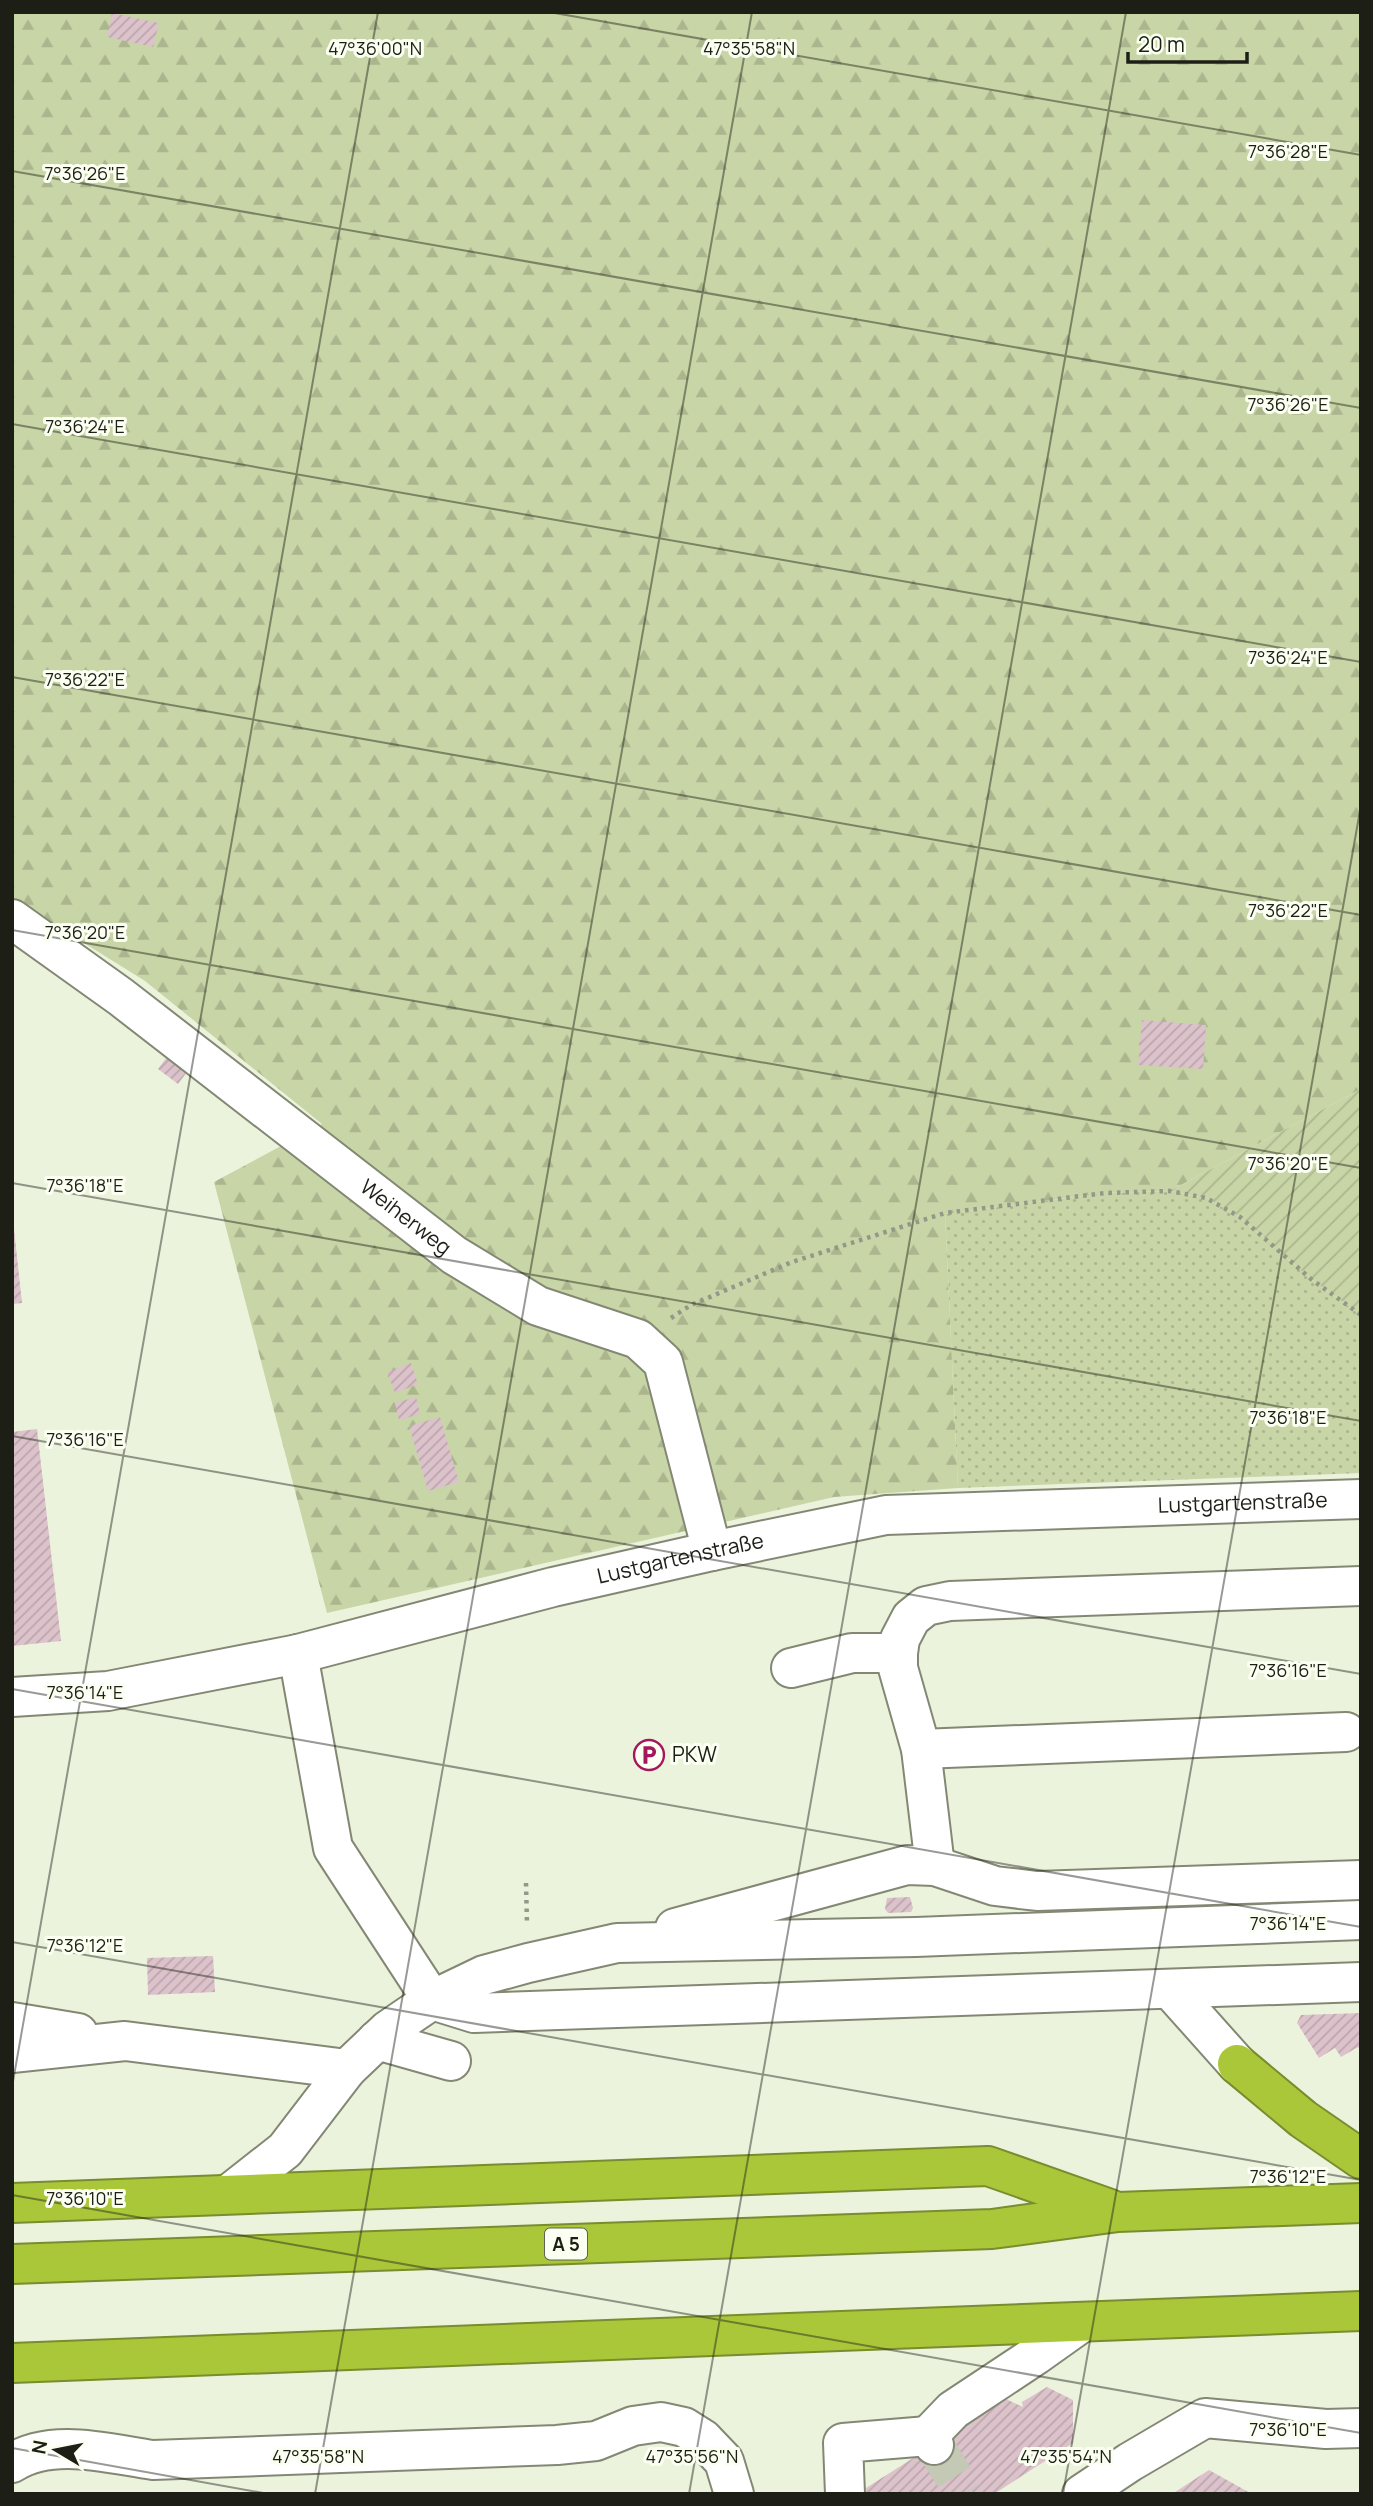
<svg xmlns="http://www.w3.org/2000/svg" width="1373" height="2506" viewBox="0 0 1373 2506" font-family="Manrope,sans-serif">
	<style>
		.grass { fill: url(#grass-dots) }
		.forest { fill: url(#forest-firs) }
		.garden { fill: url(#garden-furrows) }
		.building { fill: url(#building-hatch) }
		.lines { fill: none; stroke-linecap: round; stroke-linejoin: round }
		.minor-tunnel { stroke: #c3c9b5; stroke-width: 38; stroke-dasharray: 38 19; stroke-linecap: butt }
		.minor-casing { stroke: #838874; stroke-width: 42 }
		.highway-casing { stroke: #798c2e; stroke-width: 42 }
		.path { stroke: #939888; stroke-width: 4.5; stroke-dasharray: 3.5 5; stroke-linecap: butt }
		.minor { stroke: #fff; stroke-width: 38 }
		.highway { stroke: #aac73a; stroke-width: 38 }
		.ticks { fill: none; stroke: #1d1f17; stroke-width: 2; stroke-opacity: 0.45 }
		.labels { text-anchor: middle; stroke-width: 6; stroke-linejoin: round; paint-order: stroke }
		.shield { fill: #fbfff1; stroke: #606258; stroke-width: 2 }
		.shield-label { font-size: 19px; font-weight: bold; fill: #1d1f17 }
		.street-label { font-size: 21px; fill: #1d1f17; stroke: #fbfff1 }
		.poi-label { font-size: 21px; fill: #1d1f17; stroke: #fbfff1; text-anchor: start }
		.ticks-label { font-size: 18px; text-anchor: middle; fill: #1d1f17; stroke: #fbfff1; stroke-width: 6; stroke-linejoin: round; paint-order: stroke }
	</style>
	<defs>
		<pattern id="grass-dots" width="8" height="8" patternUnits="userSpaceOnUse" patternTransform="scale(1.75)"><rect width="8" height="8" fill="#c8d5a6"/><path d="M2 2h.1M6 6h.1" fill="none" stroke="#abb68e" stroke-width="1.8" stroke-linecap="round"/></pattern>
		<pattern id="forest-firs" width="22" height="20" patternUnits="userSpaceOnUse" patternTransform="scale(1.75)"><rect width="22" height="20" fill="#c8d5a6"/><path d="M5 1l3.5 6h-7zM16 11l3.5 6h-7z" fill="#abb68e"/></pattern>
		<pattern id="garden-furrows" width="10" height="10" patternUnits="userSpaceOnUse" patternTransform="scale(1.75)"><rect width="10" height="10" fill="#c8d5a6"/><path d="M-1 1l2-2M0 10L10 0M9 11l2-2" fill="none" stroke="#abb68e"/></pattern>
		<pattern id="building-hatch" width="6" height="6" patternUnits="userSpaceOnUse" patternTransform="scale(1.75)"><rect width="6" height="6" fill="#dcc2ca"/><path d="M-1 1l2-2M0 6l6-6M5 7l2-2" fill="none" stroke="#bca6ad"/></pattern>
	</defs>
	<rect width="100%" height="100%" fill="#ecf3dd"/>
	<polygon class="grass" points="1170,1191 1206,1198 1240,1217 1311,1279 1361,1315 1361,1473 958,1488 945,1214 1105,1193"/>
	<polygon class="forest" points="12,12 1361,12 1361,1089 1170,1191 1105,1193 945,1214 958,1488 834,1497 327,1613 214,1182 322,1124 145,981 12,898"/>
	<polygon class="garden" points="1361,1089 1361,1315 1311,1279 1240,1217 1206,1198 1170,1191"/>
	<g class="building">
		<polygon points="112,13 159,23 153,47 107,37"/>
		<polygon points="1142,1020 1206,1025 1203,1069 1138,1065"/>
		<polygon points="167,1057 187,1072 178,1084 158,1069"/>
		<polygon points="12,1229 14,1229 22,1303 12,1304"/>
		<polygon points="411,1363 418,1384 395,1393 387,1372"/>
		<polygon points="416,1397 420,1414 399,1420 395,1403"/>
		<polygon points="440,1417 459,1482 428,1491 409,1426"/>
		<polygon points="37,1429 61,1641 12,1646 12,1432"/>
		<polygon points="910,1897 913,1908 911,1912 888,1913 885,1909 887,1898"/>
		<polygon points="213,1956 215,1992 148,1995 147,1958"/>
		<polygon points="1361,2013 1361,2052 1358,2047 1341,2057 1335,2048 1319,2058 1297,2023 1301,2015"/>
		<polygon points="1047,2387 1073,2400 1073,2443 994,2494 866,2494 866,2488 1006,2399 1023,2407 1022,2402"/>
		<polygon points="1209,2470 1252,2494 1172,2494"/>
	</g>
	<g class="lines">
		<polyline class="minor-tunnel" points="934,2445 965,2494"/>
		<g class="minor-casing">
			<g id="minor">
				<path id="s1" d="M12,919l109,78 333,258 84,51 100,33 25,23 49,189"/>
				<polyline points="298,1654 333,1848 432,2000 474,2013 1361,1982"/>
				<polyline points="791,1668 852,1653 898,1653"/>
				<path id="s2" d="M12,1697l96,-6 190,-37 255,-67 159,-36 174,-36 475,-16"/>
				<polyline points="921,1749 1346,1732"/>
				<polyline points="935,1866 921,1749 898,1668 898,1653 900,1639 911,1618 926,1606 950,1601 1361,1586"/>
				<polyline points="675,1928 907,1865 935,1866 995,1886 1037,1891 1361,1880"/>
				<polyline points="1170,1989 1237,2064"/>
				<polyline points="12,2022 78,2033"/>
				<polyline points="377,2040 451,2061"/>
				<polyline points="12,2053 125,2041 347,2069"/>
				<polyline points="229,2194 285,2150 347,2069 388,2030 432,2000 484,1975 528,1963 617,1943 916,1937 1361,1920"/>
				<polyline points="928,2436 953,2410 1036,2355 1081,2323"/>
				<path d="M12,2463c40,-26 98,-9 141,-3l404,-15 39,-4 37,-15 28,-4 23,5 19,12 21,22 10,33"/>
				<polyline points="845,2494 843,2443 928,2436 934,2445"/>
				<polyline points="1082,2494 1130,2462 1205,2418 1326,2429 1361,2428"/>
			</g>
		</g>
		<g class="highway-casing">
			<g id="highway">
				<polyline points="1237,2064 1303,2119 1361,2159"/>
				<polyline points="12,2203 988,2166 1110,2209"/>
				<polyline points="12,2264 992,2229 1118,2212 1361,2203"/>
				<polyline points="12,2363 1361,2311"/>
			</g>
		</g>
		<g class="path">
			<polyline points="671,1318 691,1305 792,1262 945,1213 1105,1193 1170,1191 1206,1198 1240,1217 1311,1279 1361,1315"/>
			<polyline points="526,1883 527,1924"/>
		</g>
		<use href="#minor" class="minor"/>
		<use href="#highway" class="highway"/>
	</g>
	<path class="ticks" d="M549,12l812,143M12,171l1349,237M12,424l1349,238M12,677l1349,238M12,930l1349,238M12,1183l1349,238M12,1436l1349,238M12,1689l1349,238M12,1942l1349,238M12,2087l366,-2075M12,2195l1349,238M12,2448l257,46M315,2494l437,-2482M689,2494l437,-2482M1063,2494l298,-1689"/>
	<defs>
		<g id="parking-ring" transform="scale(1.575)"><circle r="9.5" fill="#fbfff1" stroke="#a4175d" stroke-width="1.5"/><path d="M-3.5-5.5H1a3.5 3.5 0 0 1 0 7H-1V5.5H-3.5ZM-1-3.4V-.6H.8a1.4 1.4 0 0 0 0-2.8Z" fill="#a4175d"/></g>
	</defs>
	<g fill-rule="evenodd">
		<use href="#parking-ring" x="649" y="1755"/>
	</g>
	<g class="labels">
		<rect class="shield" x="545" y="2228.5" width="42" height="31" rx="5"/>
		<g class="shield-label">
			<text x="566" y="2251">A 5</text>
		</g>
		<g class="street-label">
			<text dy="7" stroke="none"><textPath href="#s1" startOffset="494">Weiherweg</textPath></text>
			<text dy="7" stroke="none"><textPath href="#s2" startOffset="1251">Lustgartenstraße</textPath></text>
			<text dy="7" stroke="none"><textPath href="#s2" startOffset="684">Lustgartenstraße</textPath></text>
		</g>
		<g class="poi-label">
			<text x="672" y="1762">PKW</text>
		</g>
	</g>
	<g class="ticks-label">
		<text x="375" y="55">47°36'00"N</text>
		<text x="749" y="55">47°35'58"N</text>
		<text x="1288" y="158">7°36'28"E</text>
		<text x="85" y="180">7°36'26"E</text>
		<text x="1288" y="411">7°36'26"E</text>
		<text x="85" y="433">7°36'24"E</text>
		<text x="1288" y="664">7°36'24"E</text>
		<text x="85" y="686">7°36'22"E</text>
		<text x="1288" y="917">7°36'22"E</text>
		<text x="85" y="939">7°36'20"E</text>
		<text x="1288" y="1170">7°36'20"E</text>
		<text x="85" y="1192">7°36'18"E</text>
		<text x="1288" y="1424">7°36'18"E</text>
		<text x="85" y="1446">7°36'16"E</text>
		<text x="1288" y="1677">7°36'16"E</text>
		<text x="85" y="1699">7°36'14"E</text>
		<text x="1288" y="1930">7°36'14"E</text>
		<text x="85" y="1952">7°36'12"E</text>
		<text x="1288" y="2183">7°36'12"E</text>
		<text x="85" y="2205">7°36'10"E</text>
		<text x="1288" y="2436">7°36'10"E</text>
		<text x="318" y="2463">47°35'58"N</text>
		<text x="692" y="2463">47°35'56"N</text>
		<text x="1066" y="2463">47°35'54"N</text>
	</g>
	<rect width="1373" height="2506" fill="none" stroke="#1d1f17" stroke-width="28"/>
	<g transform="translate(56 2450) rotate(280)" stroke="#fbfff1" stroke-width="5" paint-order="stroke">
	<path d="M0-5L12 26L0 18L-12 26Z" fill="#1d1f17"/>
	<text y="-10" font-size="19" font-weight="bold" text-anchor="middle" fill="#1d1f17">N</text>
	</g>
	<path d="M1128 52v10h119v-10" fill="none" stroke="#1d1f17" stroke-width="3.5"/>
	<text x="1138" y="52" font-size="21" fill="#1d1f17" stroke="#fbfff1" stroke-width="5" paint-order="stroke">20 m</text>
</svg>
